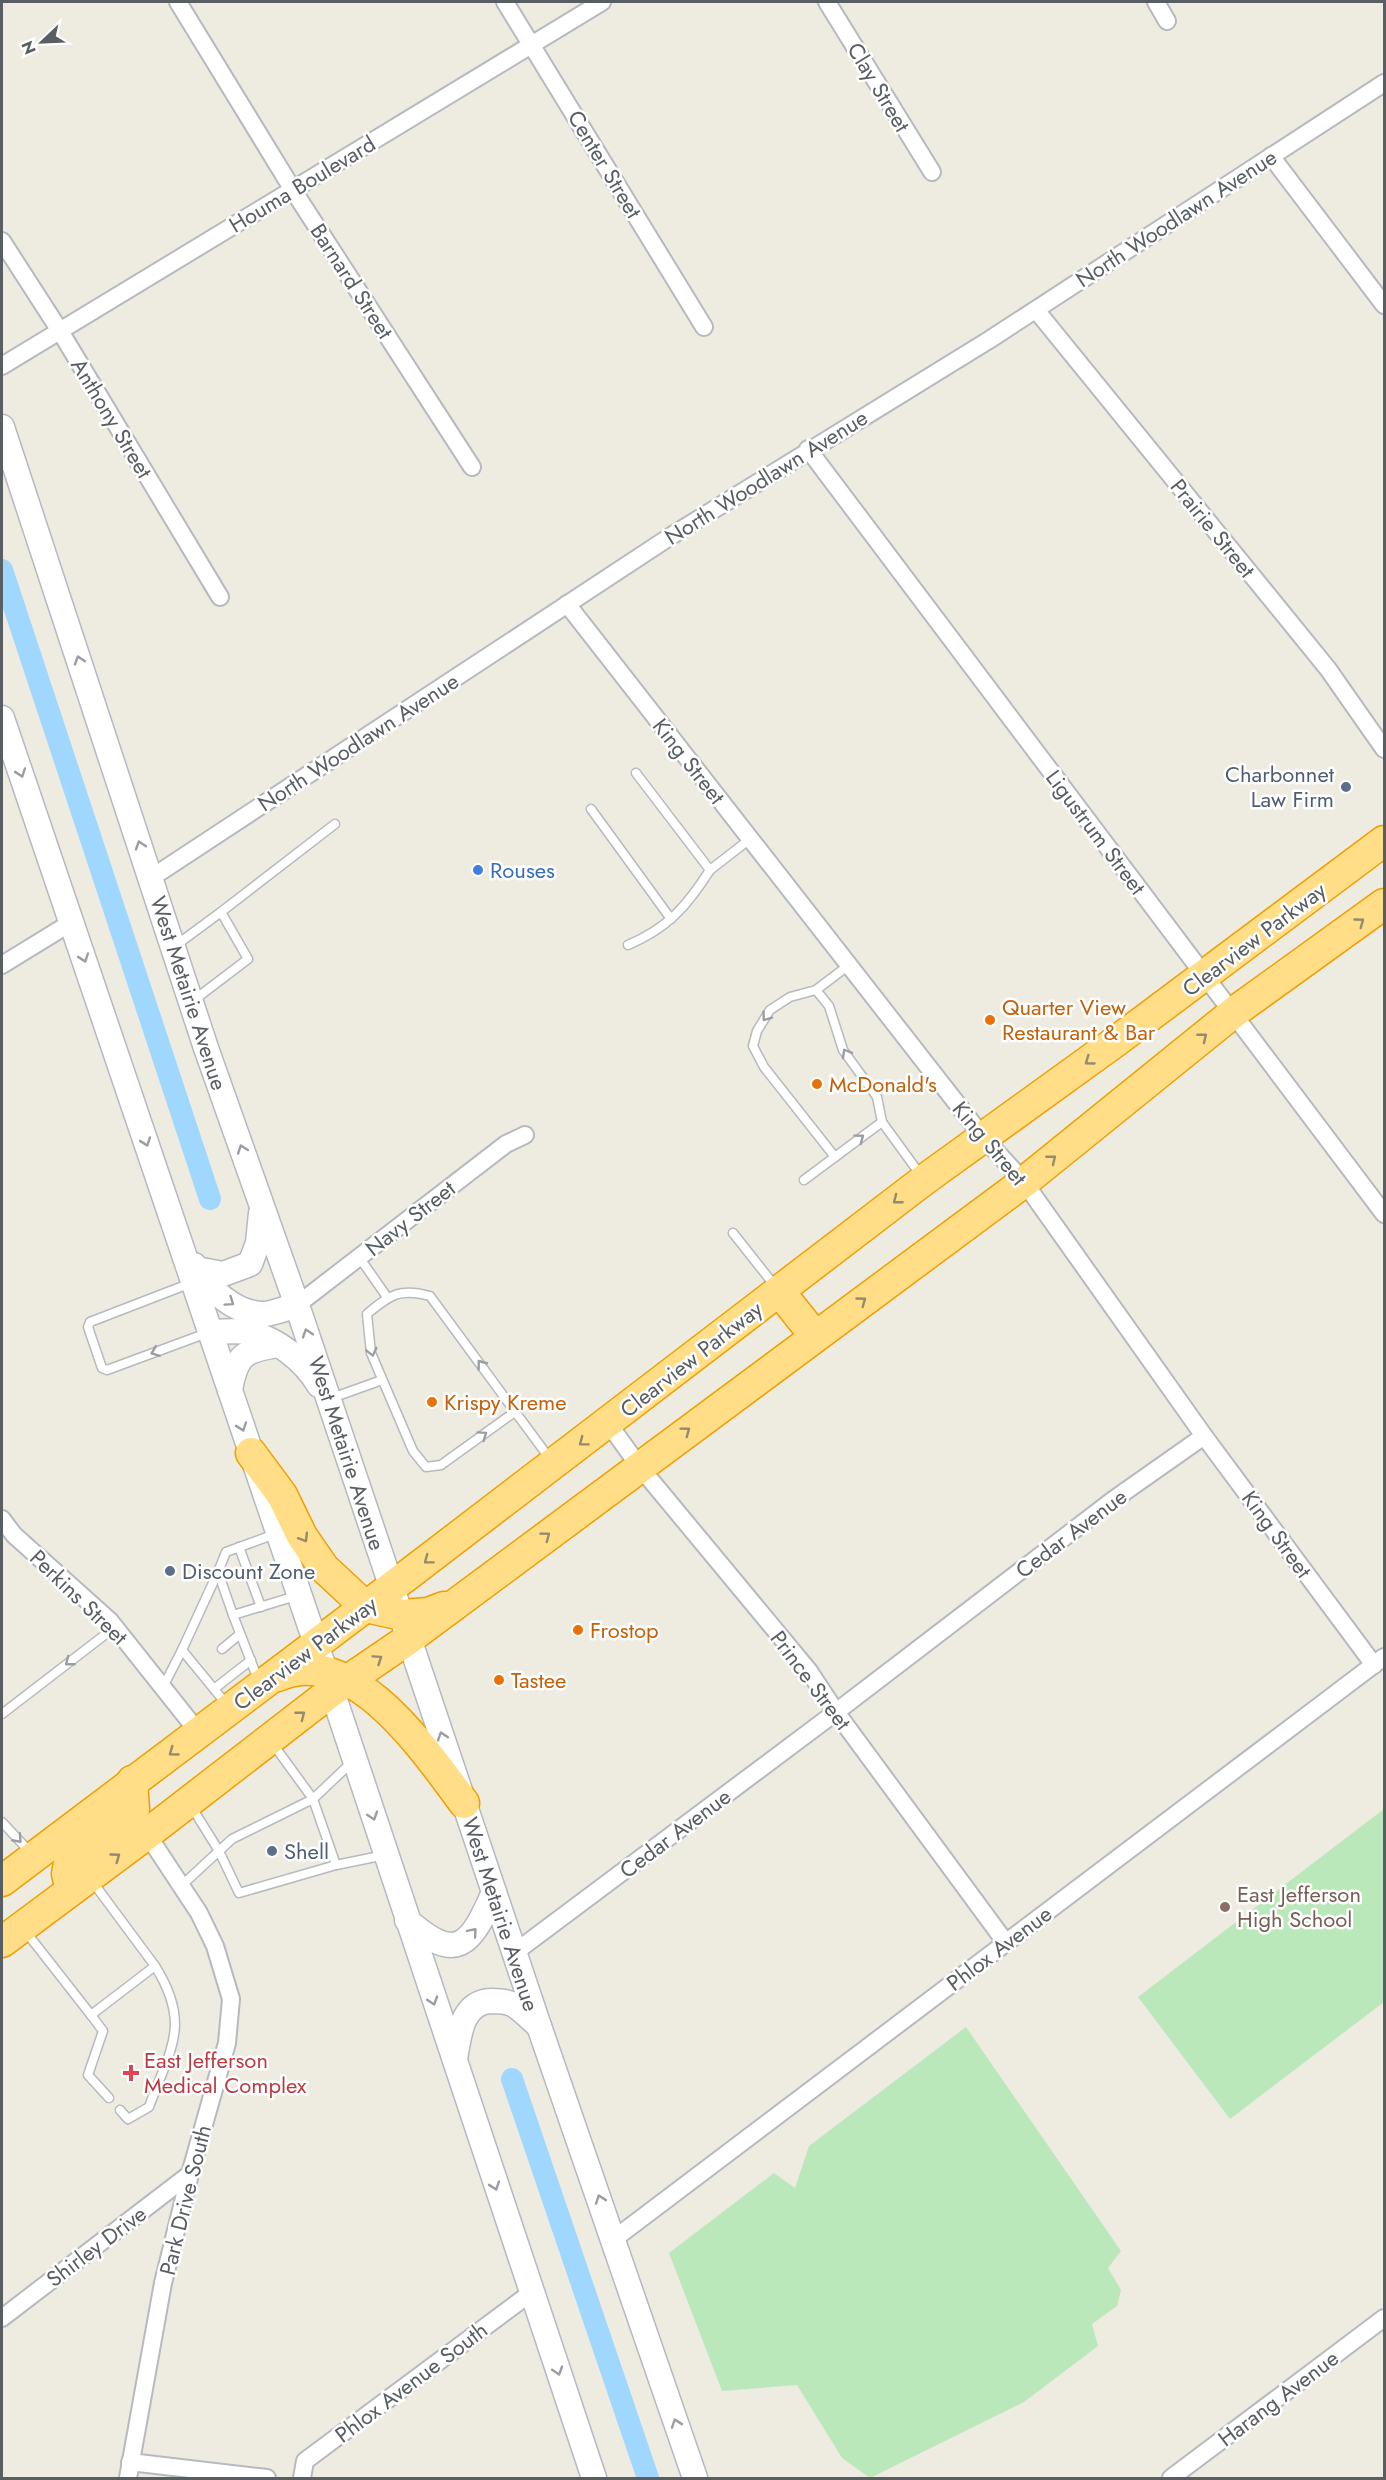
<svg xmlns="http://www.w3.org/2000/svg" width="1386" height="2480" viewBox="0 0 1386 2480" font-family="Jost,sans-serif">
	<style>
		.green { fill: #bbe8ba }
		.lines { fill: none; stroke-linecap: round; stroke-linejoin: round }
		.canal { stroke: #a0d7ff; stroke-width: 22 }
		.lane-casing { stroke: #b6babf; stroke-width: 11 }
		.street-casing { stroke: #b6babf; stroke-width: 20 }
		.secondary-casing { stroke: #b5b9bf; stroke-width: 27 }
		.highway-casing { stroke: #efa000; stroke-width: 33 }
		.lane { stroke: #fff; stroke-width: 8 }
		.street { stroke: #fff; stroke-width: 16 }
		.secondary { stroke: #fff; stroke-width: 24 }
		.highway { stroke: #ffde87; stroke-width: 30 }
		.oneway { stroke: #9b9ea1 }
		.oneway2 { stroke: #938b70 }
		.service-dot { fill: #5c6f8a; stroke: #fff; stroke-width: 2 }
		.shop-dot { fill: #3f7fe0; stroke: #fff; stroke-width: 2 }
		.food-dot { fill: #e8710a; stroke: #fff; stroke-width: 2 }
		.education-dot { fill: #8d6e63; stroke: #fff; stroke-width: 2 }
		.health-dot { fill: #e0444e; stroke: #fff; stroke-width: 2 }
		.labels { text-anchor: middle; stroke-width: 5; stroke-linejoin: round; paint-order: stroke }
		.street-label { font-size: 22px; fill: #595e63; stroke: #fff }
		.service-label { font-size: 22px; fill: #4e5e75; stroke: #fff; text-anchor: start }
		.shop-label { font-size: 22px; fill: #366cbe; stroke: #fff; text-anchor: start }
		.food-label { font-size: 22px; fill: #c56008; stroke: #fff; text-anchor: start }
		.education-label { font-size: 22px; fill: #785e54; stroke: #fff; text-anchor: start }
		.health-label { font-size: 22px; fill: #be3a42; stroke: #fff; text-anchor: start }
	</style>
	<rect width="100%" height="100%" fill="#eeebe1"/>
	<g class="green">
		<polygon points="1384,1809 1384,2002 1230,2119 1138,1997"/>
		<polygon points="966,2027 1121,2251 1108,2268 1121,2290 1117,2306 1092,2324 1098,2346 1024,2402 870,2478 842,2458 797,2385 722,2391 669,2253 774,2173 795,2188 809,2146"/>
	</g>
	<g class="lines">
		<g class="canal">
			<polyline points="2,570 210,1199"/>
			<polyline points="512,2079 648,2478"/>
		</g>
		<g class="lane-casing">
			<g id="lane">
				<polyline points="636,773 710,870 750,839"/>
				<polyline points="591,809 671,919"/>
				<polyline points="221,912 335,824"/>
				<path d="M628,945c40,-17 59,-39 82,-75"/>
				<polyline points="175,946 221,912 248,959 194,1000"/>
				<polyline points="816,990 829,1006 843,1050 877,1097 882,1122 922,1177"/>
				<polyline points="835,1157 764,1067 753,1046 757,1031 770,1010 790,997 816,990 849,965"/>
				<polyline points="804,1180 882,1122"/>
				<polyline points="733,1233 775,1286"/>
				<polyline points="359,1257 387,1297"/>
				<polyline points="191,1283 90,1322 88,1327 102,1368 107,1370 207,1333"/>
				<polyline points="329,1399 382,1380"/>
				<path d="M516,1411l-75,54 -15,2 -13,-16 -42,-98 -4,-39c24,-20 33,-26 63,-18l120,163"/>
				<polyline points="278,1533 226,1552 218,1572 233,1615 296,1596"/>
				<polyline points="239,1547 261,1607"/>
				<polyline points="218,1572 182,1650 228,1706"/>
				<polyline points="233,1615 259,1682"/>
				<polyline points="222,1649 240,1634"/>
				<polyline points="163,1687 182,1650"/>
				<polyline points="214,1689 251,1660"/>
				<polyline points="2,1714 115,1627"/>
				<polyline points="273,1744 313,1799 336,1865 385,1855"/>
				<polyline points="191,1806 219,1851 239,1893 336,1865"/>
				<polyline points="2,1822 30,1852"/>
				<polyline points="181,1886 232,1839 313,1799 352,1762"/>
				<polyline points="26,1932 91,2015 155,1966 92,1881"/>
				<polyline points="91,2015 103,2031 88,2075 109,2098"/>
				<path d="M120,2110l8,9 21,-12c21,-58 43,-82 6,-141"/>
			</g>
		</g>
		<g class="street-casing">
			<g id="street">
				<polyline points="178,2 293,190 472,467"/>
				<polyline points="505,2 704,327"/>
				<polyline points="827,2 932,172"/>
				<polyline points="1156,2 1167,21"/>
				<polyline points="1271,156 1384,305"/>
				<polyline points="2,241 60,331 220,597"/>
				<polyline points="1036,310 1328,669 1384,749"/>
				<polyline points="2,366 602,2"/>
				<polyline points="808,449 1384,1214"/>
				<polyline points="567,604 983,1137 1024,1182 1204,1436 1374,1665"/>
				<polyline points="151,878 671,536 989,340 1384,83"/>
				<polyline points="2,965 72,922"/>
				<polyline points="297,1305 506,1144 525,1135"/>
				<polyline points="608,1423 639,1466 809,1671 836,1712 1006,1943"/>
				<polyline points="2,1519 14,1535 110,1621 199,1733"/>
				<polyline points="514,1953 836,1712 1113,1500 1204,1436"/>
				<polyline points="614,2239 1384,1657"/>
				<polyline points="2,2318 190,2174"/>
				<polyline points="130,2462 267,2478"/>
				<polyline points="128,2478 163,2283 190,2174 227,2043 231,1999 215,1946 199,1913 147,1834"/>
				<polyline points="302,2478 305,2461 532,2292"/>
				<polyline points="1171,2478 1384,2318"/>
			</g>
		</g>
		<g class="secondary-casing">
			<g id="secondary">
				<polyline points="2,427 206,1048 297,1305 539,2026 695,2478"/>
				<polyline points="2,718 332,1691 594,2478"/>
				<path d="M194,1265c13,23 42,50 71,49 10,-1 22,-6 32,-9"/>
				<polyline points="196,1269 223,1274 250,1264 258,1243 261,1213"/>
				<path d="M210,1332c12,0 27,-2 38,0 29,7 56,28 71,53"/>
				<path d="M230,1390c6,-34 13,-40 48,-45"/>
				<path d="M407,1920c50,45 64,25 87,-28"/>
				<path d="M455,2059c4,-22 6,-57 36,-58 7,0 16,0 23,4 9,5 17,15 25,21"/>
			</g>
		</g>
		<g class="highway-casing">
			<g id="highway">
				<polyline points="779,1291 815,1336"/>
				<polyline points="251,1453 282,1495 302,1536 324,1568 366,1607 402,1615 428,1613 444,1607"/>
				<path d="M278,1676c75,-34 148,76 186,127"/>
				<polyline points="2,1881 409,1574 924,1180 1115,1042 1384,841"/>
				<polyline points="71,1889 67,1874 70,1857 134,1809 132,1781"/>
				<polyline points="2,1942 147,1834 332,1691 410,1638 1024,1182 1233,1013 1384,904"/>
			</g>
		</g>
		<use href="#lane" class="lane"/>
		<use href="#street" class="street"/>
		<use href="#secondary" class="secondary"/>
		<use href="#highway" class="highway"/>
	</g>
	<defs><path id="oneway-chevron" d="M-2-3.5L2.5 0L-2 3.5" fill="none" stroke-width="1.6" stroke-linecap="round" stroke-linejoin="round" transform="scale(1.5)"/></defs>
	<g class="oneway">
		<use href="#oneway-chevron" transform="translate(79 660) rotate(-108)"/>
		<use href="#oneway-chevron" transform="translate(21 773) rotate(71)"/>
		<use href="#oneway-chevron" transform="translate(140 845) rotate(-108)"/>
		<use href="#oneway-chevron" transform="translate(84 958) rotate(71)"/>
		<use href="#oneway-chevron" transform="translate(766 1017) rotate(126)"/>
		<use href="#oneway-chevron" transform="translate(846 1053) rotate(-120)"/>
		<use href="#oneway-chevron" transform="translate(860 1138) rotate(-37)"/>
		<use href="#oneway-chevron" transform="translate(146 1142) rotate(71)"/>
		<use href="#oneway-chevron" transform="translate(242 1149) rotate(-110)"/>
		<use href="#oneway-chevron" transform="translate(230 1302) rotate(34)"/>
		<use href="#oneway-chevron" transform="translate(307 1333) rotate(-108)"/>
		<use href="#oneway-chevron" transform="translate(155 1352) rotate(159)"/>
		<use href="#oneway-chevron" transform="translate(372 1352) rotate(76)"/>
		<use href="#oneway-chevron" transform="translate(481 1364) rotate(-127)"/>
		<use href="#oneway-chevron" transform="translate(242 1427) rotate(71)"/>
		<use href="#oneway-chevron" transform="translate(483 1435) rotate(-35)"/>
		<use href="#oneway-chevron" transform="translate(69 1662) rotate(142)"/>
		<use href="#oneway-chevron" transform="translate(442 1736) rotate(-108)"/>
		<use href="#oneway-chevron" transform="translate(373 1816) rotate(72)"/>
		<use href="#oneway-chevron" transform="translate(18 1839) rotate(48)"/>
		<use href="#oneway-chevron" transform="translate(473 1932) rotate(-50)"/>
		<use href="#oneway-chevron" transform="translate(433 2001) rotate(72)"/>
		<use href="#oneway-chevron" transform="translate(495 2186) rotate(71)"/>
		<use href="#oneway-chevron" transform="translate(600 2199) rotate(-109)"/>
		<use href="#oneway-chevron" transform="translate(558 2371) rotate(72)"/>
		<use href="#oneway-chevron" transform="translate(676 2423) rotate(-109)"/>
	</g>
	<g class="oneway2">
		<use href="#oneway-chevron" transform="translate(1360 922) rotate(-36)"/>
		<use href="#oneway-chevron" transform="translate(1203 1037) rotate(-39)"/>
		<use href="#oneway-chevron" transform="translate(1089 1061) rotate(144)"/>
		<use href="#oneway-chevron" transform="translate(1052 1159) rotate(-39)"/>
		<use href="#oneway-chevron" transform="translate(897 1200) rotate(142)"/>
		<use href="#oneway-chevron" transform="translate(862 1301) rotate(-36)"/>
		<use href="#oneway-chevron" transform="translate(686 1431) rotate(-37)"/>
		<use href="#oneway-chevron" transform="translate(583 1442) rotate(143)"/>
		<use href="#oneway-chevron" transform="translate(546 1536) rotate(-37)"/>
		<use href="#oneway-chevron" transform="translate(304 1538) rotate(59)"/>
		<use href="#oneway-chevron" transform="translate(428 1560) rotate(143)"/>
		<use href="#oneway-chevron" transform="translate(378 1659) rotate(-34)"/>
		<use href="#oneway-chevron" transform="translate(301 1715) rotate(-38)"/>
		<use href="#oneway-chevron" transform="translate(173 1752) rotate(144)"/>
		<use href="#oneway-chevron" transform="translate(116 1857) rotate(-36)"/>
	</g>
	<g class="service-dot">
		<circle cx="1346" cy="787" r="6"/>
		<circle cx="170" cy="1571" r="6"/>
		<circle cx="272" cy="1851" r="6"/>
	</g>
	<circle class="shop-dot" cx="478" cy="870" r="6"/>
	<g class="food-dot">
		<circle cx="990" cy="1020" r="6"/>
		<circle cx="817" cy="1084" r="6"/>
		<circle cx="432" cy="1402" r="6"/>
		<circle cx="578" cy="1630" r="6"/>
		<circle cx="499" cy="1680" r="6"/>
	</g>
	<circle class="education-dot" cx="1225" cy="1907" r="6"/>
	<path class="health-dot" d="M128 2064h6v6h6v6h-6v6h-6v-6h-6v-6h6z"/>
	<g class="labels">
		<g class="street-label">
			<text transform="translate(879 87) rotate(59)" y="8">Clay Street</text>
			<text transform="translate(605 164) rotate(59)" y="8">Center Street</text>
			<text transform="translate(302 184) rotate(-31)" y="8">Houma Boulevard</text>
			<text transform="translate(1176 218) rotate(-33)" y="8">North Woodlawn Avenue</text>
			<text transform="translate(352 281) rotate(57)" y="8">Barnard Street</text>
			<text transform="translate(112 418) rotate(59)" y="8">Anthony Street</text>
			<text transform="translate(766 477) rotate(-32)" y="8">North Woodlawn Avenue</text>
			<text transform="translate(1213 528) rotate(51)" y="8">Prairie Street</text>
			<text transform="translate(358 742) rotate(-33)" y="8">North Woodlawn Avenue</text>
			<text transform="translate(689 761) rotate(52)" y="8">King Street</text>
			<text transform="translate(1096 832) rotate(53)" y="8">Ligustrum Street</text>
			<text transform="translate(1254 939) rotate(-37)" y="8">Clearview Parkway</text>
			<text transform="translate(189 993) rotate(72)" y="8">West Metairie Avenue</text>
			<text transform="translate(990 1143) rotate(50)" y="8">King Street</text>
			<text transform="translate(410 1218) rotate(-38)" y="8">Navy Street</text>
			<text transform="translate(691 1359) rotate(-38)" y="8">Clearview Parkway</text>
			<text transform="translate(347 1453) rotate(72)" y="8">West Metairie Avenue</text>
			<text transform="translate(1071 1533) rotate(-37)" y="8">Cedar Avenue</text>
			<text transform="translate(1277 1534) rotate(54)" y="8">King Street</text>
			<text transform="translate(79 1597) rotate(44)" y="8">Perkins Street</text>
			<text transform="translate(305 1653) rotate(-37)" y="8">Clearview Parkway</text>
			<text transform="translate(811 1680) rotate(53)" y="8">Prince Street</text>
			<text transform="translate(675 1833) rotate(-37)" y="8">Cedar Avenue</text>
			<text transform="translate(501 1914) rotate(72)" y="8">West Metairie Avenue</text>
			<text transform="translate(999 1948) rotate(-37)" y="8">Phlox Avenue</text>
			<text transform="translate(185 2200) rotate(-76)" y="8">Park Drive South</text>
			<text transform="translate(96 2246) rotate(-37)" y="8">Shirley Drive</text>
			<text transform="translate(411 2382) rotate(-37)" y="8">Phlox Avenue South</text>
			<text transform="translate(1278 2398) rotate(-37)" y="8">Harang Avenue</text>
		</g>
		<g class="service-label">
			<text x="1334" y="782" text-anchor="end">Charbonnet<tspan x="1334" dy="25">Law Firm</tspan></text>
			<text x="182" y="1579">Discount Zone</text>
			<text x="284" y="1859">Shell</text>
		</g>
		<g class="shop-label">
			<text x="490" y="878">Rouses</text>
		</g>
		<g class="food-label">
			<text x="1002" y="1015">Quarter View<tspan x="1002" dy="25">Restaurant &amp; Bar</tspan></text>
			<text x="829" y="1092">McDonald's</text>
			<text x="444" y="1410">Krispy Kreme</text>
			<text x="590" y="1638">Frostop</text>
			<text x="511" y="1688">Tastee</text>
		</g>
		<g class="education-label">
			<text x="1237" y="1902">East Jefferson<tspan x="1237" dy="25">High School</tspan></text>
		</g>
		<g class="health-label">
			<text x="144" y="2068">East Jefferson<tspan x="144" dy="25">Medical Complex</tspan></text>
		</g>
	</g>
	<rect width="1386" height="2480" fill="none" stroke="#595e63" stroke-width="6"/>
	<g transform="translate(42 42) rotate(247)" stroke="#ffffff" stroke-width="4.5" paint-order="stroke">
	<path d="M0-4.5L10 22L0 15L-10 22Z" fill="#595e63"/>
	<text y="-9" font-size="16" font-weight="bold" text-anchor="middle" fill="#595e63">N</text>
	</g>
</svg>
